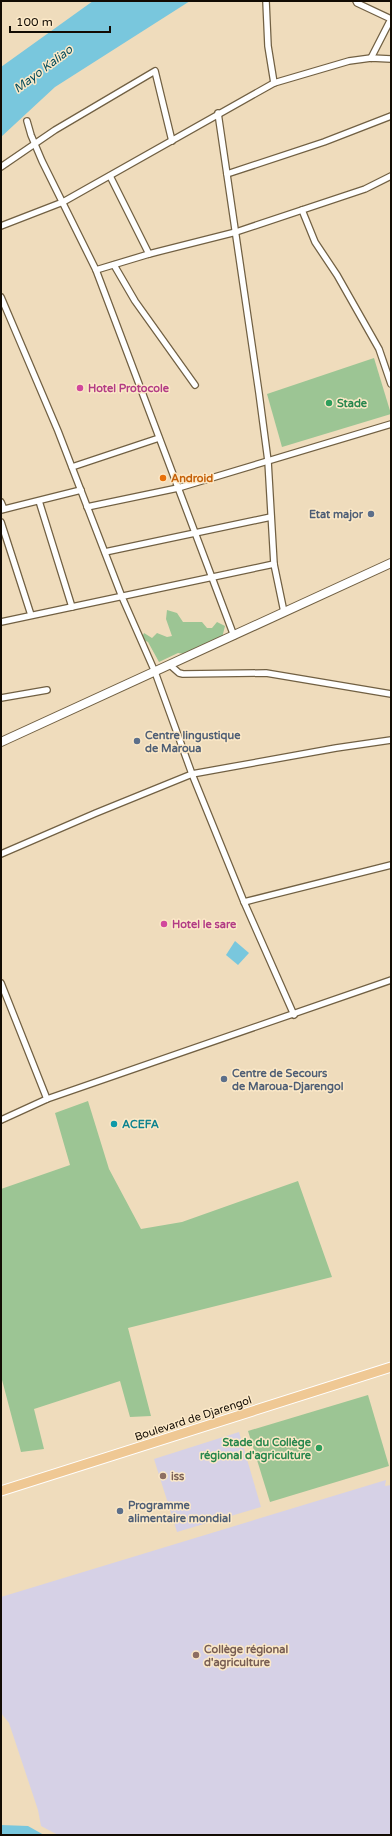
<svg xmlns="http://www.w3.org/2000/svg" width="392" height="1836" viewBox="0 0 392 1836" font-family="'Varela Round',sans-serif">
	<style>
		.education { fill: #d6d1e6 }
		.green { fill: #9cc594 }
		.water { fill: #79c7dd }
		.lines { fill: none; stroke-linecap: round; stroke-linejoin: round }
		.street-casing { stroke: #716043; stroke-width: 8 }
		.secondary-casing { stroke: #716043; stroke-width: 10 }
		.primary-casing { stroke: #fff; stroke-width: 11 }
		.street { stroke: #fff; stroke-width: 5.5 }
		.secondary { stroke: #fff; stroke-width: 8 }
		.primary { stroke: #efc894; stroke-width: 9 }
		.hotel-dot { fill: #d1479c; stroke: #fce9c8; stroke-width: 1.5 }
		.leisure-dot { fill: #2e9e5b; stroke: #fce9c8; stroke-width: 1.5 }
		.food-dot { fill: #e8710a; stroke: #fce9c8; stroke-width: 1.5 }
		.service-dot { fill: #5c6f8a; stroke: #fce9c8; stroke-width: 1.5 }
		.culture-dot { fill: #0f9aa8; stroke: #fce9c8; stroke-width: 1.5 }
		.education-dot { fill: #8d6e63; stroke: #fce9c8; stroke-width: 1.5 }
		.labels { text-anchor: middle; stroke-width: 3; stroke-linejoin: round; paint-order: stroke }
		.hotel-label { font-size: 11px; font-weight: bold; fill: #b23c85; stroke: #fce9c8; text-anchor: start }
		.leisure-label { font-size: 11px; font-weight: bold; fill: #27864d; stroke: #fce9c8; text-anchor: start }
		.food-label { font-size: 11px; font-weight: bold; fill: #c56008; stroke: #fce9c8; text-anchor: start }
		.service-label { font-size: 11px; font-weight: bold; fill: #4e5e75; stroke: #fce9c8; text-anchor: start }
		.culture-label { font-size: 11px; font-weight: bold; fill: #0d838f; stroke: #fce9c8; text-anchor: start }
		.street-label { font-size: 11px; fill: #120b03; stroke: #fce9c8 }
		.education-label { font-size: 11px; font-weight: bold; fill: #785e54; stroke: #fce9c8; text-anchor: start }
		.water-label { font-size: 12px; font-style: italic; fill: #054c5c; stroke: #fce9c8 }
	</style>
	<rect width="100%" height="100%" fill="#efdcbc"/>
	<g class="education">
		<polygon points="239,1432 261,1507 177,1532 154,1459"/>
		<polygon points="386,1480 385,1486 391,1485 391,1835 58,1835 41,1826 38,1810 9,1723 1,1713 1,1597"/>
	</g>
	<g class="green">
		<polygon points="374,358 391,414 282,447 267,394"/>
		<polygon points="167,610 177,613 183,622 202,622 207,628 212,628 217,622 225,626 221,642 191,655 178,653 159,662 148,642 141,639 144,633 152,638 157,633 167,637 172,636 166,619"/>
		<polygon points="88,1101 109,1169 141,1229 182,1222 298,1181 332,1277 128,1328 151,1416 130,1417 120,1381 34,1409 44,1449 21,1452 1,1376 1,1189 70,1165 55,1113"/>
		<polygon points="368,1395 389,1466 270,1502 248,1431"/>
	</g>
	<g class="water">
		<polygon points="93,1 190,1 55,87 1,137 1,67"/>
		<polygon points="235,941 249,953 238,965 226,955"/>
		<polygon points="1,1825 28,1826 44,1835 1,1835"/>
	</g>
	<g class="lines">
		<g class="street-casing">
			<g id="street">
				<polyline points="266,1 268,46 274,83"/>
				<polyline points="356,1 357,3 391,19 371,58"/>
				<polyline points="218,113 259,393 268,461 274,564 284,612"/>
				<polyline points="27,121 31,135 42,161 96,270 234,636"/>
				<polyline points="1,167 55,130 155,71 172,141"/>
				<polyline points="227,174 324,142 391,116"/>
				<polyline points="110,176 149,254"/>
				<polyline points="302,210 315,242 337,275 379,349 391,384"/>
				<polyline points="1,226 63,202 274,83 349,61 371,58 391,59"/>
				<polyline points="114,265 135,301 195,385"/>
				<polyline points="96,270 149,254 236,232 365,189 391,176"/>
				<polyline points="1,297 58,431 122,597 155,672 192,774 244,902 294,1015"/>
				<polyline points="72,467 159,438"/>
				<polyline points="39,501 72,607"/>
				<polyline points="1,502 4,509"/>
				<polyline points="87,507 178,488 391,424"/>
				<polyline points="1,510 81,490"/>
				<polyline points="1,522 31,615"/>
				<polyline points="105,552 271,517"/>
				<polyline points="1,622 274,564"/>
				<polyline points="170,665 179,673 183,674 266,673 391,694"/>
				<polyline points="1,698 47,690"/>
				<polyline points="1,854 96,813 192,774 336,748 391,740"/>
				<polyline points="244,902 391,865"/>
				<polyline points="1,983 47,1099"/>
				<polyline points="1,1120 47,1099 391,980"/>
			</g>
		</g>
		<g class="secondary-casing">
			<polyline id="secondary" points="1,742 391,563"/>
		</g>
		<g class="primary-casing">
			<polyline id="primary" points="1,1491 391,1367"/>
		</g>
		<use href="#street" class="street"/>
		<use href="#secondary" class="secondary"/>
		<use href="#primary" class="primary"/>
	</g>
	<g class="hotel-dot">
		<circle cx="80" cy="388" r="4"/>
		<circle cx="164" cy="924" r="4"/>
	</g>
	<g class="leisure-dot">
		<circle cx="329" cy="403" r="4"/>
		<circle cx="319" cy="1448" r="4"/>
	</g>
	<circle class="food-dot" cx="163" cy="478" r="4"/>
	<g class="service-dot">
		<circle cx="371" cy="514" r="4"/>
		<circle cx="137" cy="741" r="4"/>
		<circle cx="224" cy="1079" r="4"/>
		<circle cx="120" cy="1511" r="4"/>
	</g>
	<circle class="culture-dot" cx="114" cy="1124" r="4"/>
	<g class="education-dot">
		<circle cx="163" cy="1476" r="4"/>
		<circle cx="196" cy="1655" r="4"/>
	</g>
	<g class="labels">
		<g class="hotel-label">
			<text x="88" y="392">Hotel Protocole</text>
			<text x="172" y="928">Hotel le sare</text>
		</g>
		<g class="leisure-label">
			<text x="337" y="407">Stade</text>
			<text x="311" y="1446" text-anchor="end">Stade du Collège<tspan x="311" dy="13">régional d'agriculture</tspan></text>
		</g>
		<g class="food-label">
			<text x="171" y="482">Android</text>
		</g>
		<g class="service-label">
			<text x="363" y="518" text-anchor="end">Etat major</text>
			<text x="145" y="739">Centre lingustique<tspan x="145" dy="13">de Maroua</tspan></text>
			<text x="232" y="1077">Centre de Secours<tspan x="232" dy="13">de Maroua-Djarengol</tspan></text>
			<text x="128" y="1509">Programme<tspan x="128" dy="13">alimentaire mondial</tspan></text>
		</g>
		<g class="culture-label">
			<text x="122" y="1128">ACEFA</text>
		</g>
		<g class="street-label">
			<text transform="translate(193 1418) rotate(-18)" y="4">Boulevard de Djarengol</text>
		</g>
		<g class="education-label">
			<text x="171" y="1480">iss</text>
			<text x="204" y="1653">Collège régional<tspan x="204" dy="13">d'agriculture</tspan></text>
		</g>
		<g class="water-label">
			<text transform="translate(43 69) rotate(-37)" y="4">Mayo Kaliao</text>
		</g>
	</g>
	<rect width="392" height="1836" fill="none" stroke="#120b03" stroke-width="4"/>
	<path d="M10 26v6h100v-6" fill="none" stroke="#120b03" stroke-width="2"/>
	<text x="16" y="26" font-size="12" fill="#120b03" stroke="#fce9c8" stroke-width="3" paint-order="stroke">100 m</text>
</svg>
